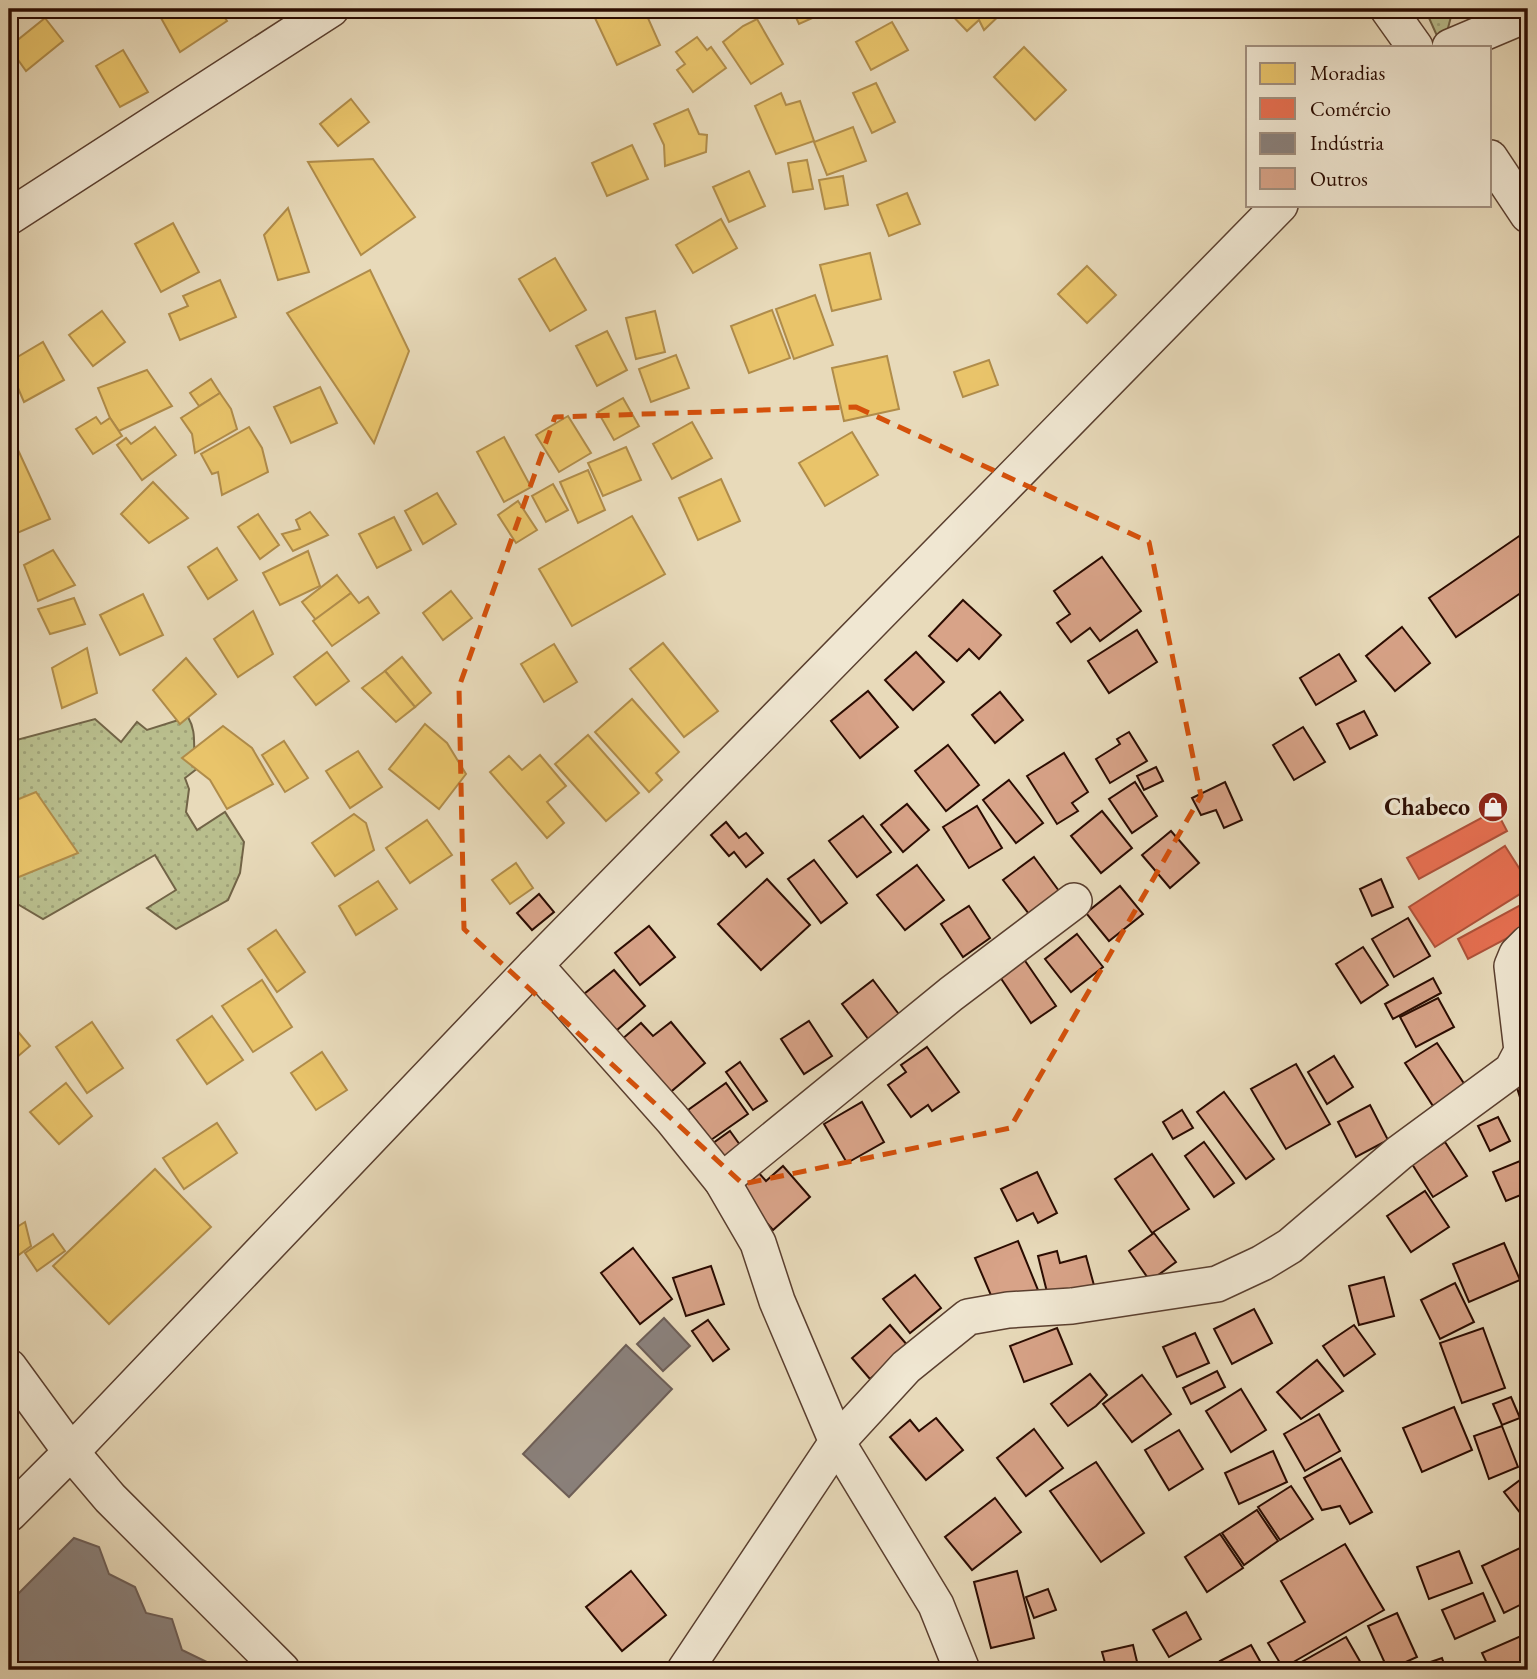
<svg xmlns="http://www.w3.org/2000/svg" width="1537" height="1679" viewBox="0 0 1537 1679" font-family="'EB Garamond',serif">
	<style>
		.park { fill: url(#park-dots); stroke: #726447; stroke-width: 2 }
		.homes { fill: #e9c46a; stroke: #b08c4a; stroke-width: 2 }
		.shops { fill: #e76f51; stroke: #ae5139; stroke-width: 2 }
		.industry { fill: #8a817c; stroke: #6d5e57; stroke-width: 2 }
		.building { fill: #d8a388; stroke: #2a0b01; stroke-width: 2 }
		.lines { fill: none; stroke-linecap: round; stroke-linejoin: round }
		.minor-casing { stroke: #5a3f2f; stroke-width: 38 }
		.minor { stroke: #f0e7d2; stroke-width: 35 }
		.marked { fill: none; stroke: #d5510b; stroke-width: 5; stroke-dasharray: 14 9; stroke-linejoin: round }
		.labels { text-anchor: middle; stroke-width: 7; stroke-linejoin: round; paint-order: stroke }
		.poi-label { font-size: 24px; font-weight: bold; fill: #2a0b01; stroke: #f0e7d2; text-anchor: end }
	</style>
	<defs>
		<pattern id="park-dots" width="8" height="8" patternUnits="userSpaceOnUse" patternTransform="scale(1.75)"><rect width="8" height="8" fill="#b9be8d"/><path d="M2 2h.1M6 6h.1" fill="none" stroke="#9fa278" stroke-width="1.8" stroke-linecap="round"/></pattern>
	</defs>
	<rect width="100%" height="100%" fill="#e8daba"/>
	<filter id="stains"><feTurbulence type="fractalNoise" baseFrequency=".00286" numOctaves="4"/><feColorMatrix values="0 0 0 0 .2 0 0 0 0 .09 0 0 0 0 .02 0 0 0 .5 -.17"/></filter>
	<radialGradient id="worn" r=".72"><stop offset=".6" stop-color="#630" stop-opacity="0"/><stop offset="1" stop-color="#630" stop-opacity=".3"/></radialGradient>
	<g class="park">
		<polygon points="1425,9 1453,9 1443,47 1442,47"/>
		<path d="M188,717c11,19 2,32 10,51l-13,10 4,11 -3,23 11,18 28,-18 19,30 -4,31 -12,27 -52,29 -29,-21 29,-18 -21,-35 -112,64 -34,-20v-157l86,-23 26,23 16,-20 10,8z"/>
	</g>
	<g class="homes">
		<polygon points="156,9 219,9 227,21 180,52"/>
		<polygon points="615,9 637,9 648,18 660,45 617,65 595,18"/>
		<polygon points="792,9 814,9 817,16 799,24"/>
		<polygon points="946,9 1004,9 1005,10 984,30 979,20 967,31"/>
		<polygon points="45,18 63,41 26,71 9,47"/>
		<polygon points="757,19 783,64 751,84 723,42 743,26"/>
		<polygon points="892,22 908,50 871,70 856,42"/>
		<polygon points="697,37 707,50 711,47 726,68 693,92 677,70 685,64 676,52"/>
		<polygon points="1024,47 1066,90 1035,120 994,77"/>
		<polygon points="123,50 148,92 120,107 96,66"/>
		<polygon points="876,83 895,122 872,133 853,93"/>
		<polygon points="781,93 786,105 800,101 814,141 776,154 755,106"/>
		<polygon points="351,99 369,122 338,146 320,124"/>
		<polygon points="688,109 699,134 707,135 706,152 665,166 664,145 654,124"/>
		<polygon points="853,127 866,161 827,175 814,142"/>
		<polygon points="632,145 648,179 607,196 592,163"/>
		<polygon points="373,159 415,217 361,255 308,162"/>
		<polygon points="807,160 813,189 793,192 788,163"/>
		<polygon points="749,171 765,206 729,222 713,187"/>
		<polygon points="843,176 848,205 825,209 819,180"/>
		<polygon points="907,193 920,224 889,236 877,205"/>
		<polygon points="288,208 309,272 278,280 264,235"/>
		<polygon points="721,219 737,248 693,273 676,245"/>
		<polygon points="173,223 199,272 161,292 135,244"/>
		<polygon points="870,253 881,299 832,311 820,265"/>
		<polygon points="555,258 586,310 550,331 519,279"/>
		<polygon points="1087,266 1116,295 1087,323 1058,294"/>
		<polygon points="370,270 409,351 374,443 287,313"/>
		<polygon points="220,280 236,317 180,340 169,314 188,306 183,296"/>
		<polygon points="815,295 833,345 794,359 776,309"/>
		<polygon points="772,310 790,358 749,373 731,326"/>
		<polygon points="102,311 125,342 93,366 69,335"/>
		<polygon points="655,311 665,352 636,359 626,318"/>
		<polygon points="607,331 627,370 597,386 576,346"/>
		<polygon points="43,342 64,380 24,402 9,367 9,362"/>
		<polygon points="676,355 689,388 651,402 639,369"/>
		<polygon points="887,356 899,409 844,421 832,368"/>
		<polygon points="989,360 998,385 963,397 954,372"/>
		<polygon points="147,370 172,406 119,431 110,418 98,388"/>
		<polygon points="211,379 220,393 199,406 190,393"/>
		<polygon points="320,387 337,423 291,443 274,407"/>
		<polygon points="220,393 231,409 237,429 195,453 192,434 181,418"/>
		<polygon points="623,398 639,426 614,440 598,412"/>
		<polygon points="568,416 591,453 559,472 536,435"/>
		<polygon points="96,417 101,424 110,418 122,436 93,454 76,429"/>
		<polygon points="692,422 712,458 672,479 653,444"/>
		<polygon points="155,427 176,455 142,480 117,445 126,438 131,444"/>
		<polygon points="249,427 262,448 268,472 222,495 218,472 212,474 201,454"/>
		<polygon points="852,432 878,475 825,506 799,463"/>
		<polygon points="12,437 50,519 10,536 9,439"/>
		<polygon points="504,437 531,487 504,502 477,452"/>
		<polygon points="626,447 641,480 603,496 588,463"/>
		<polygon points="588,470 605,510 578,523 560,482"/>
		<polygon points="721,479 740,521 698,540 679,498"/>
		<polygon points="153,482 188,518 149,543 121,514"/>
		<polygon points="553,484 568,510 546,522 532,496"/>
		<polygon points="437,493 456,524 423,544 405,511"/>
		<polygon points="518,501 537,530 516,543 498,515"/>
		<polygon points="310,512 328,535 293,551 282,534 300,529 296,520"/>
		<polygon points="258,514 279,545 260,559 238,527"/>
		<polygon points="632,516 665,574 572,626 539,569"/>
		<polygon points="394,517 411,550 377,568 359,534"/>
		<polygon points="217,548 237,580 208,599 188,567"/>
		<polygon points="53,550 75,585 38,601 24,565"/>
		<polygon points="308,551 320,586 280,605 263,573"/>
		<polygon points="337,575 351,593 316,620 302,602"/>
		<polygon points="451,591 472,618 443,640 423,613"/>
		<polygon points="351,593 359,603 368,597 379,613 332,646 313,621"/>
		<polygon points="143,594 163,635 120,655 100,615"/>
		<polygon points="74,598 85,624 50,634 38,609"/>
		<polygon points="253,611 273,654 238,677 214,639"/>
		<polygon points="663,643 718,711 684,737 630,669"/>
		<polygon points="554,644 577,682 544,702 521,664"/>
		<polygon points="87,648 97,693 62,708 52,668"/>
		<polygon points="327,652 349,681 316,705 294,677"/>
		<polygon points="402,657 431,693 415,707 385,671"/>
		<polygon points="186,658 216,694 180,724 153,690"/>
		<polygon points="385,671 415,707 396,722 362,688"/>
		<polygon points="632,699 679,752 656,773 662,780 649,792 595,732"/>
		<polygon points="425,724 447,743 466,774 439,809 389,769"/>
		<polygon points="223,726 252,748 273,784 227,809 210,780 182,758"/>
		<polygon points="588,735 639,793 606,821 555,764"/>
		<polygon points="284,741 308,778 285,792 262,755"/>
		<polygon points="358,751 382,787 350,808 326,771"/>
		<polygon points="540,755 566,786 547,802 564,823 547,838 490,772 509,756 522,770"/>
		<polygon points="36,792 78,853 9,881 9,803"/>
		<polygon points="354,814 366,823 374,850 335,876 312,843"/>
		<polygon points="427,820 452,855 410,883 386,848"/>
		<polygon points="516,863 533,888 510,904 492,880"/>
		<polygon points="378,881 397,909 356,935 339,906"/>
		<polygon points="276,930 305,972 277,992 248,949"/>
		<polygon points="262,980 292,1027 253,1052 222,1006"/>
		<polygon points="212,1016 243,1060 207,1084 177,1040"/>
		<polygon points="9,1021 30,1046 9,1064"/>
		<polygon points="92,1022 123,1068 87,1093 56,1047"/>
		<polygon points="322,1052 347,1090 316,1110 291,1073"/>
		<polygon points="66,1083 92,1116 59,1144 30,1112"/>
		<polygon points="217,1123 237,1153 184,1189 163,1158"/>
		<polygon points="155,1169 211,1227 109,1324 53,1266"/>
		<polygon points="25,1222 31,1246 9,1262 9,1232"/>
		<polygon points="53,1234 65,1251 37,1271 25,1253"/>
	</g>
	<g class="shops">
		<polygon points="1496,810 1507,831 1419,879 1407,858"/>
		<polygon points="1505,846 1528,882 1528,889 1435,947 1409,907"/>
		<polygon points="1528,901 1528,927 1468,959 1458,939"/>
	</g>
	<g class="industry">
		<polygon points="664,1318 690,1346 663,1371 637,1344"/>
		<polygon points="626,1345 672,1389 569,1497 523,1454"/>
		<polygon points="74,1538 99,1547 109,1574 135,1587 146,1613 172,1619 182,1650 211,1664 213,1670 9,1670 9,1603"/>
	</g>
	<g class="building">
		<polygon points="1528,530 1528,588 1456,637 1429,598"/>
		<polygon points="1102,557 1141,611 1100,641 1090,628 1071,642 1057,623 1070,614 1054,591"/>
		<polygon points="963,600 1001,635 979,659 969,649 957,661 929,636"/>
		<polygon points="1402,627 1430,663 1395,691 1366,656"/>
		<polygon points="1137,630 1157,662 1109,693 1088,661"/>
		<polygon points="916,652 944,682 913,710 885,680"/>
		<polygon points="1339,654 1356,681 1316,705 1300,678"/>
		<polygon points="868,691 898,727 860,758 831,721"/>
		<polygon points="1000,692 1023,720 995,743 972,715"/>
		<polygon points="1364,711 1377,735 1350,749 1337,724"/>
		<polygon points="1303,727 1325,762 1294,780 1273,745"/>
		<polygon points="1129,732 1147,761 1110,783 1096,759 1120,744 1117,739"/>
		<polygon points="948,745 979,785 946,811 915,771"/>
		<polygon points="1064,753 1088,792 1072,803 1078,811 1057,824 1027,776"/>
		<polygon points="1156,767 1163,781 1144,790 1137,776"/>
		<polygon points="1009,780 1043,823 1016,843 983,800"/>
		<polygon points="1135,782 1157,816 1132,833 1109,799"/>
		<polygon points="1225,782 1242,820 1224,828 1216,810 1201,815 1192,798"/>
		<polygon points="907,804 929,830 903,852 881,825"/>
		<polygon points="977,806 1002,848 969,868 943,827"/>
		<polygon points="1102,811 1132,848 1101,873 1071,836"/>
		<polygon points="863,816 891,852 857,877 829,841"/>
		<polygon points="726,822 739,838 746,833 763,853 746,867 734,852 729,856 711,835"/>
		<polygon points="1171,831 1199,863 1170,888 1142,855"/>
		<polygon points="1034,857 1059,891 1029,914 1003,880"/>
		<polygon points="814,860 847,903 821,923 788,879"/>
		<polygon points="917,865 944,900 905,930 877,895"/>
		<polygon points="767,879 810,925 761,970 718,924"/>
		<polygon points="1381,879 1393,907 1372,916 1360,889"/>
		<polygon points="1120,886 1143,914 1109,941 1086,913"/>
		<polygon points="539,894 554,912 532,930 517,913"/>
		<polygon points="969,906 990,938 963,957 941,924"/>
		<polygon points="1408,918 1430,956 1394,977 1372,939"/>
		<polygon points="649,926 675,957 640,985 615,953"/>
		<polygon points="1077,934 1103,967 1071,992 1045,959"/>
		<polygon points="1363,947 1388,985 1361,1003 1336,964"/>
		<polygon points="1019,952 1056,1006 1031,1023 994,968"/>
		<polygon points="614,970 645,1006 610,1036 579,998"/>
		<polygon points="1433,978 1441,993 1393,1019 1385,1004"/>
		<polygon points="873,980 901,1017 869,1040 842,1004"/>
		<polygon points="1438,998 1454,1027 1416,1047 1400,1017"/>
		<polygon points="809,1021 832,1056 804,1074 781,1039"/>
		<polygon points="671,1022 705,1063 667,1095 621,1040 641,1023 653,1036"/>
		<polygon points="1437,1043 1465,1085 1433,1106 1405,1063"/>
		<polygon points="927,1047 959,1092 932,1111 928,1105 911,1117 888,1085 906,1072 901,1065"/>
		<polygon points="1334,1056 1353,1087 1327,1104 1308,1072"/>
		<polygon points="740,1062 767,1101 753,1110 726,1072"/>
		<polygon points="1296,1064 1330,1124 1286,1149 1251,1089"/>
		<polygon points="1528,1073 1528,1123 1514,1078"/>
		<polygon points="726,1083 748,1114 711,1140 688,1110"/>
		<polygon points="1224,1092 1274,1159 1246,1179 1197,1112"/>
		<polygon points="862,1102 884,1142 847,1163 824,1124"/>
		<polygon points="1370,1105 1388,1140 1356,1157 1338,1122"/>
		<polygon points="1182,1110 1193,1128 1173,1139 1163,1122"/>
		<polygon points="1498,1117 1510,1141 1490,1151 1478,1126"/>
		<polygon points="730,1131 745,1152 724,1167 709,1146"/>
		<polygon points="1204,1142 1234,1183 1214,1197 1185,1156"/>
		<polygon points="1445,1142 1467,1176 1433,1197 1412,1164"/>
		<polygon points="1152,1154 1189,1209 1152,1233 1115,1179"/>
		<polygon points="1520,1161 1528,1180 1528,1192 1506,1201 1493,1172"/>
		<polygon points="783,1166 810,1197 773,1230 738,1190 758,1172 766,1181"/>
		<polygon points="1037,1172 1057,1213 1038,1223 1033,1213 1017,1221 1001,1189"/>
		<polygon points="1425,1191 1449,1227 1411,1252 1387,1216"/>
		<polygon points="1154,1233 1176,1262 1150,1281 1129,1251"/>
		<polygon points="1018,1241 1038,1290 996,1307 975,1258"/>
		<polygon points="1504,1243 1520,1280 1469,1302 1453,1264"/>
		<polygon points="633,1248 672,1299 640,1324 601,1273"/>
		<polygon points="1057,1251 1060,1263 1086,1256 1095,1289 1049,1300 1038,1256"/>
		<polygon points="711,1266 724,1304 686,1316 673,1278"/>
		<polygon points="915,1275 941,1308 910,1333 883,1299"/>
		<polygon points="1384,1277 1394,1316 1359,1325 1349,1286"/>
		<polygon points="1455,1283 1474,1322 1440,1339 1421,1300"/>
		<polygon points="1254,1309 1272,1343 1232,1364 1214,1329"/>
		<polygon points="708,1320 729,1349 713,1361 692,1331"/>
		<polygon points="890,1325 908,1346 870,1379 852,1358"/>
		<polygon points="1354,1325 1375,1354 1344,1376 1323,1346"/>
		<polygon points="1057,1328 1072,1364 1024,1382 1010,1346"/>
		<polygon points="1483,1328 1505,1388 1462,1403 1440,1343"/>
		<polygon points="1195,1333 1209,1363 1177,1377 1163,1347"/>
		<polygon points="1317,1360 1343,1391 1301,1419 1277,1392"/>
		<polygon points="1217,1371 1225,1387 1191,1404 1183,1388"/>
		<polygon points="1090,1374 1107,1395 1096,1406 1068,1426 1051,1404"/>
		<polygon points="1142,1375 1171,1414 1132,1442 1103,1404"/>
		<polygon points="1241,1389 1266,1430 1231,1452 1206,1411"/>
		<polygon points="1511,1397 1520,1418 1502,1425 1493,1404"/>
		<polygon points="1454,1407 1472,1450 1422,1472 1403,1428"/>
		<polygon points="1319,1414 1340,1451 1305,1471 1284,1434"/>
		<polygon points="936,1418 963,1450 926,1480 890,1437 910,1420 919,1431"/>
		<polygon points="1502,1426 1518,1467 1489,1479 1474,1436"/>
		<polygon points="1034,1429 1063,1468 1026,1496 997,1458"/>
		<polygon points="1179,1430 1203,1469 1169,1490 1145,1450"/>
		<polygon points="1273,1451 1287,1482 1239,1504 1225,1473"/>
		<polygon points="1341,1458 1372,1512 1350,1524 1340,1506 1322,1510 1304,1478"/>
		<polygon points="1096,1462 1144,1533 1101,1562 1050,1491"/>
		<polygon points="1528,1474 1528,1523 1504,1492"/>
		<polygon points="1291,1486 1313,1519 1280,1540 1258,1507"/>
		<polygon points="995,1498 1021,1532 972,1570 945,1537"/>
		<polygon points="1257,1510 1278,1541 1244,1565 1222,1533"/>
		<polygon points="1220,1534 1243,1568 1207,1592 1185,1557"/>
		<polygon points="1345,1544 1384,1610 1283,1668 1268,1643 1305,1622 1281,1581"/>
		<polygon points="1520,1548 1528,1566 1528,1601 1504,1613 1482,1566"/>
		<polygon points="1459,1551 1472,1583 1429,1599 1417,1567"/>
		<polygon points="631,1571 666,1615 622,1651 586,1607"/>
		<polygon points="1017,1571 1034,1638 991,1648 974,1582"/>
		<polygon points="1048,1589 1056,1610 1034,1618 1026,1597"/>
		<polygon points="1483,1593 1495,1621 1455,1639 1442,1610"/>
		<polygon points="1186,1612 1201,1639 1169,1657 1153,1630"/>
		<polygon points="1397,1613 1417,1657 1388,1670 1368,1626"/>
		<polygon points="1521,1636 1528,1652 1528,1670 1490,1670 1482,1653"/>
		<polygon points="1346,1637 1365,1670 1290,1670 1289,1669"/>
		<polygon points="1133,1645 1139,1670 1107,1670 1102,1652"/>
		<polygon points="1251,1645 1265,1670 1225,1670 1220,1661"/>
		<polygon points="1442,1658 1446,1670 1407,1670"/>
	</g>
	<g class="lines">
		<g class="minor-casing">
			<g id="minor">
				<polyline points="1388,9 1415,47"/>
				<polyline points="1450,47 1528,14"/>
				<polyline points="1490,158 1528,215"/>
				<polyline points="9,217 331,9"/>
				<polyline points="535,965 672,1119 722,1181 758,1243 777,1301 837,1442 685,1670"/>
				<polyline points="722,1181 951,994 1074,901"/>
				<polyline points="9,1367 71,1452 110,1498 282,1670"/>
				<polyline points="9,1514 71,1452 535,965 1280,205"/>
				<polyline points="962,1670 936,1605 837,1442 906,1367 968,1317 1008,1310 1072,1306 1217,1284 1262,1263 1290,1246 1399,1153 1512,1070 1522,1051 1512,966 1517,954 1528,943"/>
			</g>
		</g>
		<use href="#minor" class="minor"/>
	</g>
	<path class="marked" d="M856,407l293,135 52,254 -191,332 -267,56 -279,-255 -5,-242 96,-270z"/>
	<defs>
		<g id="shop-disc" transform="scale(1.575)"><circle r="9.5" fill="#8f2418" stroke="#f0e7d2"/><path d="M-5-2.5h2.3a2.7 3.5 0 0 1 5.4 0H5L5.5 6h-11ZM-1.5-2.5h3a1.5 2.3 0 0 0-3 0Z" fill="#fff"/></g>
	</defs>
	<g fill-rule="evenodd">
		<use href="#shop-disc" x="1493" y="807"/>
	</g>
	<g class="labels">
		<g class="poi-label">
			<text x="1470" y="815">Chabeco</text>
		</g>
	</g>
	<rect width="1537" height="1679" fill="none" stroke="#e8daba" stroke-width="35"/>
	<rect x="10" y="10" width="1516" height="1658" fill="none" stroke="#2a0b01" stroke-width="3.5"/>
	<rect x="18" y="18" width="1502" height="1644" fill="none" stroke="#2a0b01" stroke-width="2"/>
	<rect x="1246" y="46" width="245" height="161" fill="#f0e7d2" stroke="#a18f7e" stroke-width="2"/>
	<rect x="1260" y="63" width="35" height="21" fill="#e9c46a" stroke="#a18f7e" stroke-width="2"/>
	<text x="1310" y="80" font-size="21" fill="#2a0b01">Moradias</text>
	<rect x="1260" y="98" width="35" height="21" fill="#e76f51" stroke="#a18f7e" stroke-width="2"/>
	<text x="1310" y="116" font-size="21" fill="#2a0b01">Comércio</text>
	<rect x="1260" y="133" width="35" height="21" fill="#8a817c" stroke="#a18f7e" stroke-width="2"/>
	<text x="1310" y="150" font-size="21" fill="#2a0b01">Indústria</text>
	<rect x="1260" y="168" width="35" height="21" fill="#d8a388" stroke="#a18f7e" stroke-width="2"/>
	<text x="1310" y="186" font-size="21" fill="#2a0b01">Outros</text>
	<rect width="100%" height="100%" filter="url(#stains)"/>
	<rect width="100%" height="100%" fill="url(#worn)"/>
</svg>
